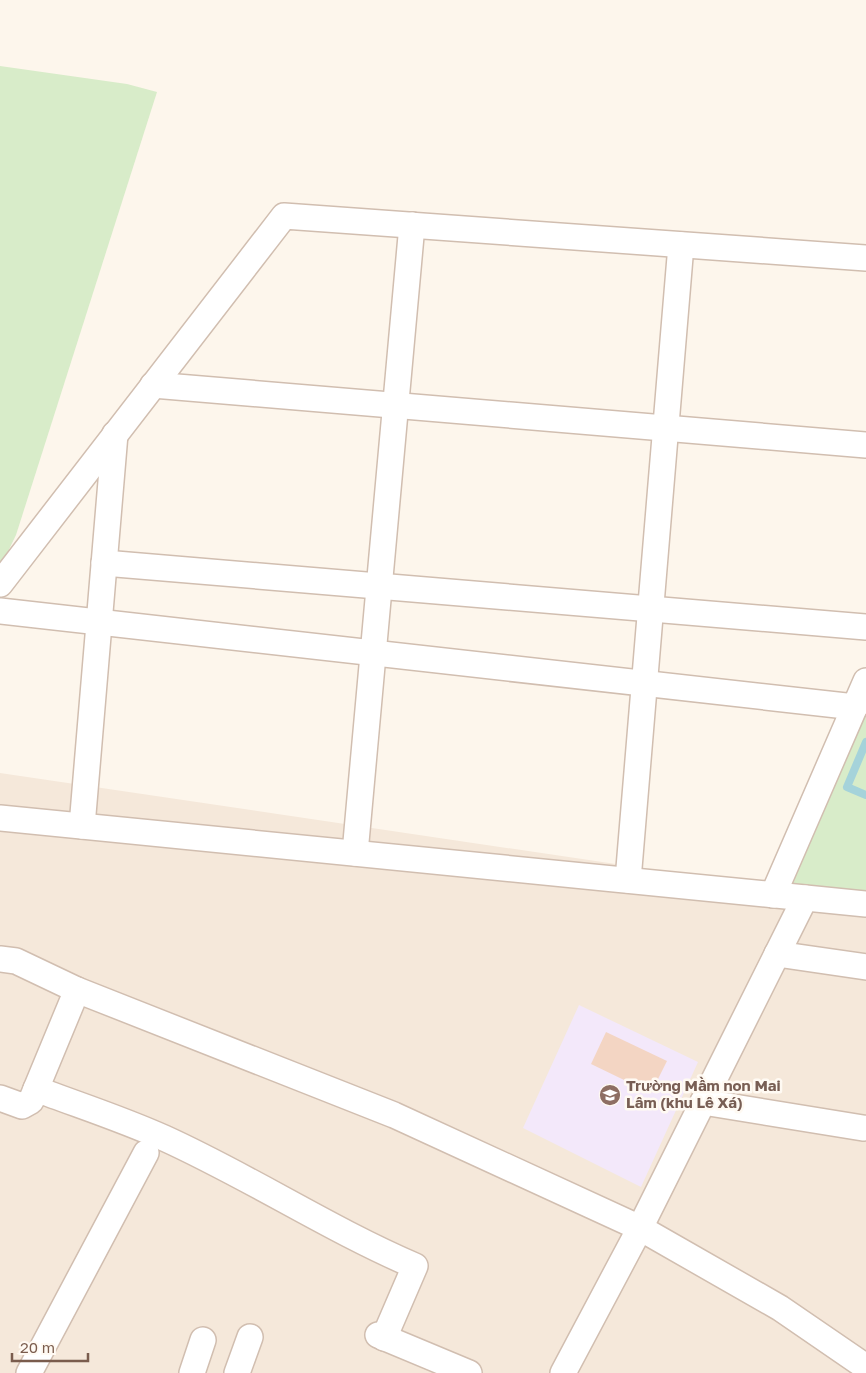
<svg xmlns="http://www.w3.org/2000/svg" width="866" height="1373" viewBox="0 0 866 1373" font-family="'Golos Text',sans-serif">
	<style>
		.residential { fill: #f5e8da }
		.education { fill: #f3e8fa }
		.green { fill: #d8ecc9 }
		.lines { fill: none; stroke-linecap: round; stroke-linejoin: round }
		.stream { stroke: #a5d3da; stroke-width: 8 }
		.building { fill: #f3d5c3 }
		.street-casing { stroke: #d1beb0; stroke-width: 28 }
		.street { stroke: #fff; stroke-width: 25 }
		.labels { text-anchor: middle; stroke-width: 5; stroke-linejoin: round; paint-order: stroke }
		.education-label { font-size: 15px; font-weight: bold; fill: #785e54; stroke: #fffaf3; text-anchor: start }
	</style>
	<rect width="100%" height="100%" fill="#fdf6ec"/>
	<polygon class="residential" points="0,773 866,901 866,1373 0,1373"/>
	<polygon class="education" points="579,1005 698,1062 641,1187 523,1128"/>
	<g class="green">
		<polygon points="0,66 127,84 157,92 16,535 0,568"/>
		<polygon points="866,681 866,904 773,895"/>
	</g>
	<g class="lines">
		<polyline class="stream" points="866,742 847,787 866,795"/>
	</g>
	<polygon class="building" points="606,1032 667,1061 651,1093 591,1064"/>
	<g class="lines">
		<g class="street-casing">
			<g id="street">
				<polyline points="153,385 866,445"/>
				<polyline points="104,563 866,627"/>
				<polyline points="0,584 284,216 866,258"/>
				<polyline points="0,611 855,707"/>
				<polyline points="0,818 866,904"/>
				<polyline points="82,826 115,434"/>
				<polyline points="355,853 412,225"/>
				<polyline points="628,880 681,245"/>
				<polyline points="773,895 866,681"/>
				<polyline points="777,954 866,967"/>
				<polyline points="0,959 16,961 77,990 394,1115 640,1228 780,1308 866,1367"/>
				<path d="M36,1089c42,16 86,30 128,49 86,39 165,91 251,128l-31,72"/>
				<polyline points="0,1098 22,1106 31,1101 77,990"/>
				<polyline points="703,1102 863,1128"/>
				<polyline points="378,1335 469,1373"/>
				<polyline points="29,1373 146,1153"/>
				<polyline points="192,1373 203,1340"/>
				<polyline points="237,1373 250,1337"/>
				<polyline points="563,1373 640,1228 805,898"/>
			</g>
		</g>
		<use href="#street" class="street"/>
	</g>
	<defs>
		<g id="school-disc" transform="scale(1.125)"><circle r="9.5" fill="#8d6e63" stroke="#fffaf3"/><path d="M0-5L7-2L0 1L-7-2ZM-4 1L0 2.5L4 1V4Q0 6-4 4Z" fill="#fff"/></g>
	</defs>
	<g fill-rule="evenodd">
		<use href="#school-disc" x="610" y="1095"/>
	</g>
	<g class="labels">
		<g class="education-label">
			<text x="626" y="1091">Trường Mầm non Mai<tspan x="626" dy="17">Lâm (khu Lê Xá)</tspan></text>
		</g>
	</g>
	<path d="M12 1353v8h76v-8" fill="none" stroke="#7a5c4d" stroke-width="2.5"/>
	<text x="20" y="1353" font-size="15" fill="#7a5c4d" stroke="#fffaf3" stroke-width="4" paint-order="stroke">20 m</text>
</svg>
